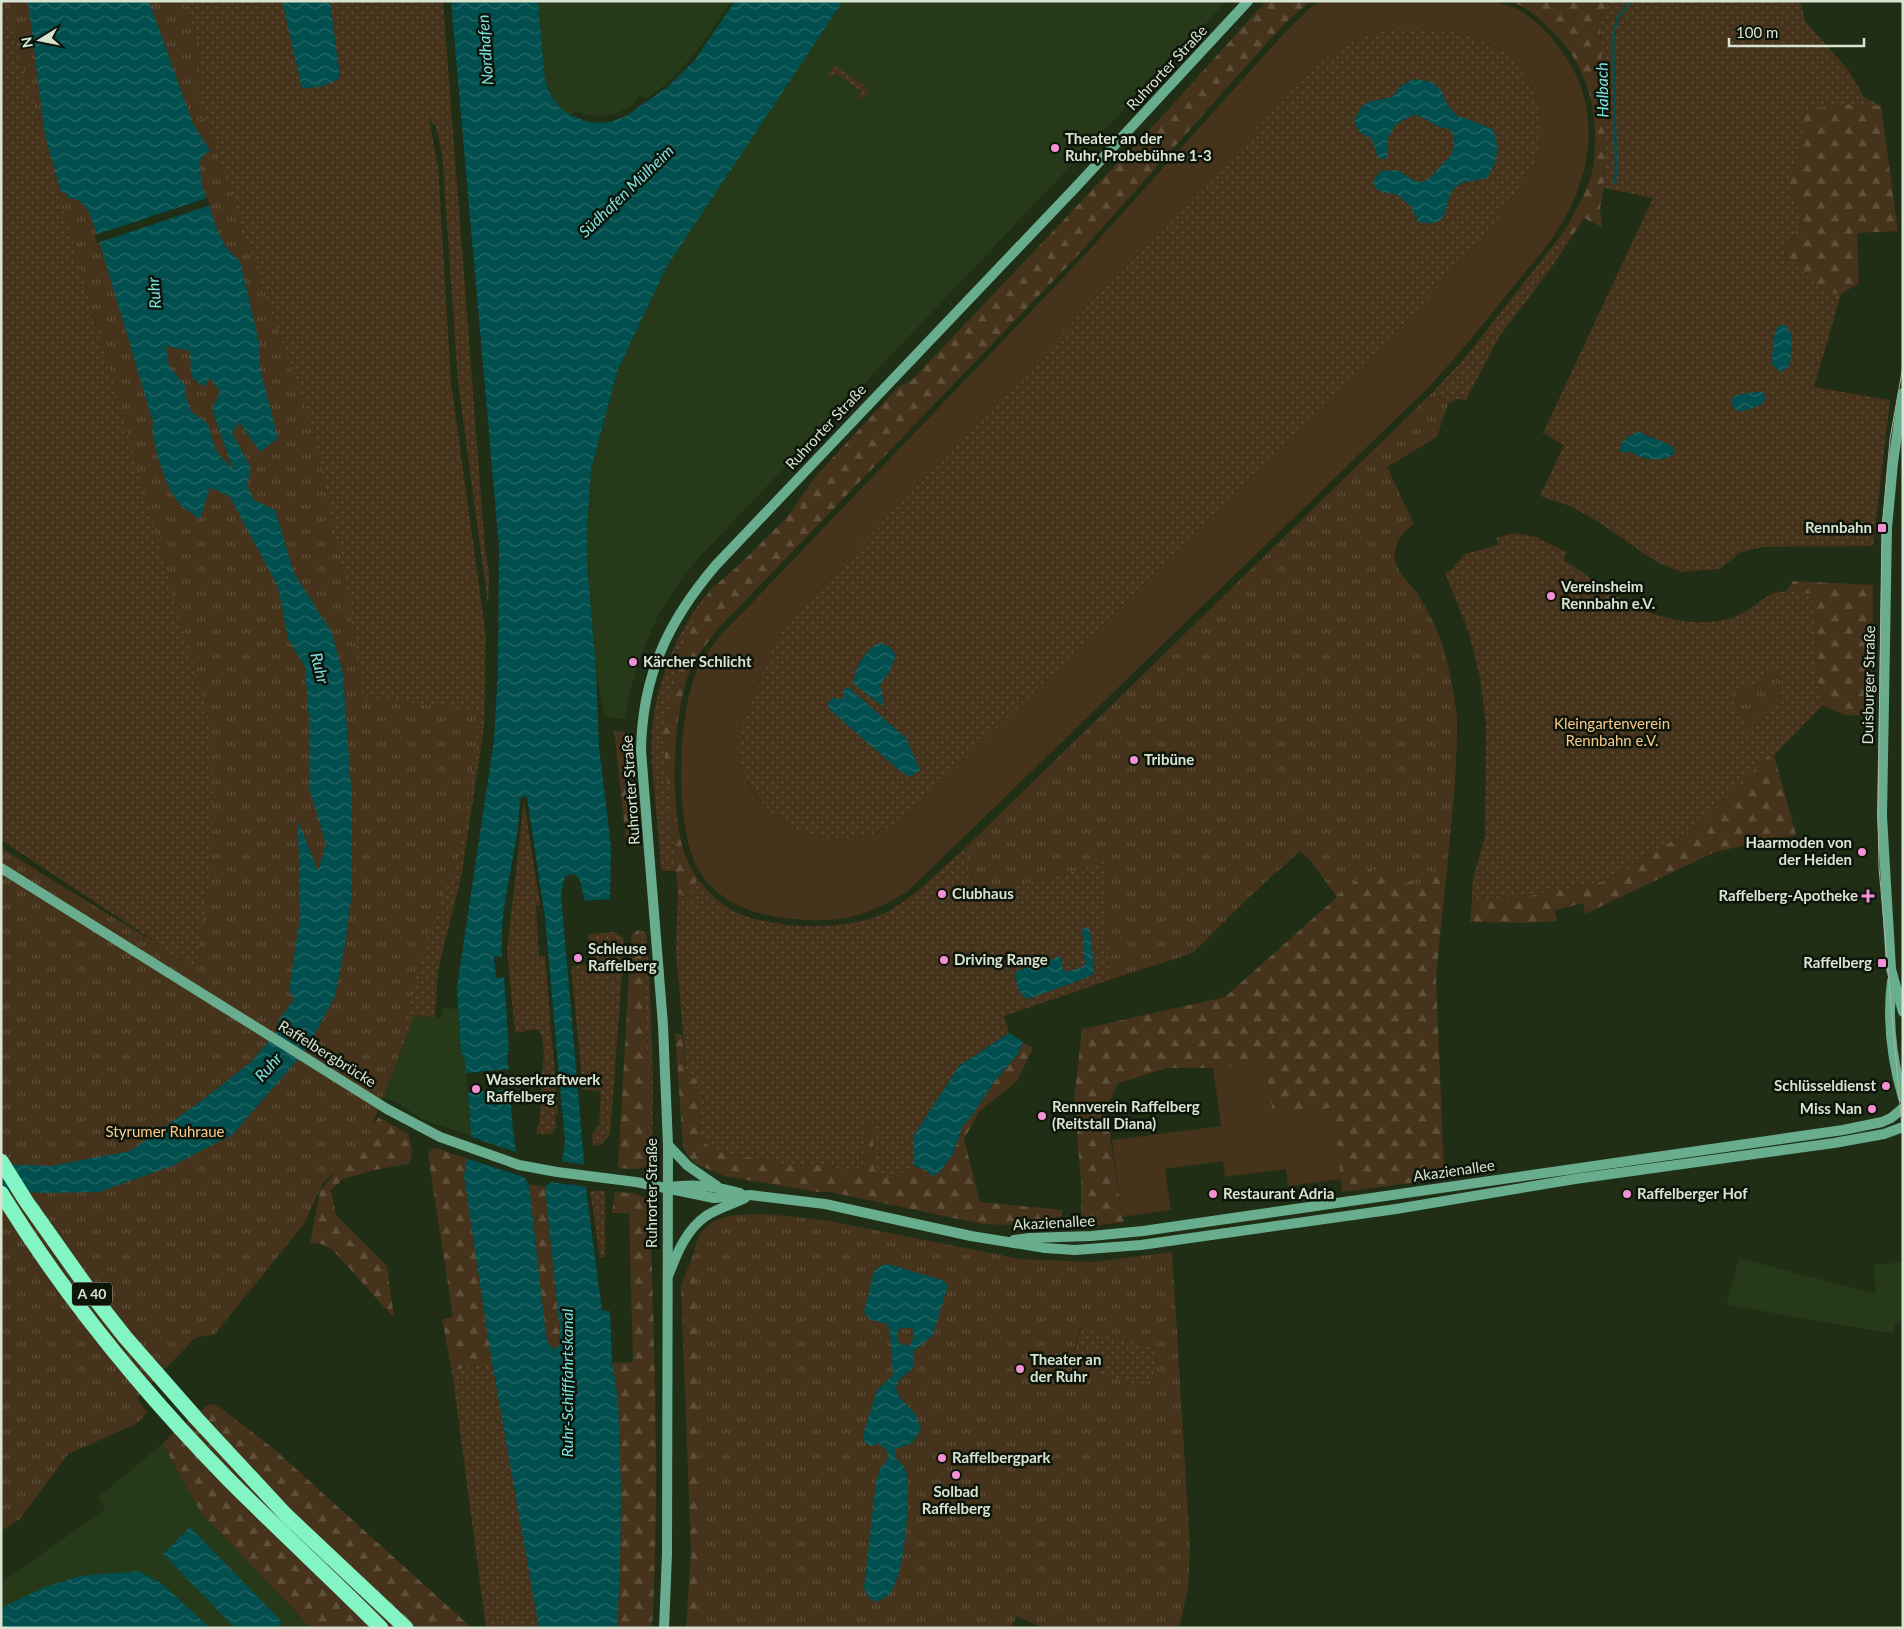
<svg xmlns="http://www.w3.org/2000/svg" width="1904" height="1629" viewBox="0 0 1904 1629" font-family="Lato,sans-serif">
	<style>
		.built { fill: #263918 }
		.grass { fill: url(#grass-dots) }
		.forest { fill: url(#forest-firs) }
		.park { fill: url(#park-tufts); fill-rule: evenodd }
		.pitch { fill: #46331b; fill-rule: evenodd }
		.water { fill: url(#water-waves); fill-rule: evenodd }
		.pier { fill: #1f2e14 }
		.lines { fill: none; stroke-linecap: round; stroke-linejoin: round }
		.stream { stroke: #024f4f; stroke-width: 2.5 }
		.secondary { stroke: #67ad8e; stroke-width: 10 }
		.motorway { stroke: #83f4c3; stroke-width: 15 }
		.tram { stroke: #a8b3a0; stroke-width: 1 }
		.poi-dot { fill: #f391d5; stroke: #0d1409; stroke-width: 2 }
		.labels { text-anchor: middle; stroke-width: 5; stroke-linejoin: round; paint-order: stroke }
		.shield { fill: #0d1409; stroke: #9ca596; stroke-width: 1 }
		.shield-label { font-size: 14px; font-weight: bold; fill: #d9e3d2 }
		.street-label { font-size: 15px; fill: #d9e3d2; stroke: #0d1409 }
		.poi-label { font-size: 15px; font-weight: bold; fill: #d9e3d2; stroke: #0d1409; text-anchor: start }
		.park-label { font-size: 15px; fill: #fac98c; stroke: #0d1409 }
		.water-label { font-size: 16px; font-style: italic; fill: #7ce2e1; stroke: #0d1409 }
	</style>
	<defs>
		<pattern id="grass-dots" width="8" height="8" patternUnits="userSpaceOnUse" patternTransform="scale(1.25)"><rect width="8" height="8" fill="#46331b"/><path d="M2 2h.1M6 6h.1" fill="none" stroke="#60503b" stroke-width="1.8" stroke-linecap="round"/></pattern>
		<pattern id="forest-firs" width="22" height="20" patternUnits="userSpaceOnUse" patternTransform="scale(1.25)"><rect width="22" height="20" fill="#46331b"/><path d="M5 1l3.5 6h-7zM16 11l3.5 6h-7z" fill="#60503b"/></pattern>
		<pattern id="park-tufts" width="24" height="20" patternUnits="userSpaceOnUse" patternTransform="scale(1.25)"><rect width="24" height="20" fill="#46331b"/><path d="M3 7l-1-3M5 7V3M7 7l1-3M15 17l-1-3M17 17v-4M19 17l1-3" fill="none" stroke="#60503b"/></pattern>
		<pattern id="water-waves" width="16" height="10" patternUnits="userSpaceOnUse" patternTransform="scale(1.25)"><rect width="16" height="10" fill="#024f4f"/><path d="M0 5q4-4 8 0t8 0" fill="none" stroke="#266867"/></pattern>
	</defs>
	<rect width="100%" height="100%" fill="#1f2e14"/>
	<g class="built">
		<polygon points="538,1 732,1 696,52 670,81 646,99 640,95 634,104 618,113 604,116 588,115 575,111 571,115 559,107 550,94 545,81"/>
		<polygon points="843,1 1227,1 696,561 680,581 659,614 645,645 631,687 625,719 605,717 596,672 591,628 587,532 591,470 617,372 666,268"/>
		<polygon points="443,1008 458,1009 461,1054 464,1056 466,1073 471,1136 423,1120 398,1103 383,1098 414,1015 441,1018"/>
		<polygon points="1739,1258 1876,1294 1874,1265 1903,1262 1903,1323 1895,1324 1894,1332 1882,1332 1726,1305"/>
		<polygon points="163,1443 201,1513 311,1628 1,1628 1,1582 105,1510 99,1497"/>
	</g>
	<g class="grass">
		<polygon points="1,1 28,1 61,192 96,326 183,525 257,1034 1,850 168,950 1,840"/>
		<polygon points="149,1 282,1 340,78 330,1 443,1 485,548 489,574 488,605 458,382 442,153 436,127 429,119 438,166 451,382 486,636 484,728 461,878 438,970 435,1017 414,1016 383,1098"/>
		<polygon points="1610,1 1800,1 1805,21 1849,71 1864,97 1881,106 1840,104 1803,111 1804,129 1789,185 1803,218 1781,260 1789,259 1826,291 1841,294 1814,387 1890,400 1873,546 1763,547 1741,552 1720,569 1682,572 1658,563 1597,521 1570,506 1540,496 1564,445 1543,433 1653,198 1604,188 1605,141 1600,23"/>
		<path d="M1395,28h30l41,6 40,19 20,23 9,19 6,23v24l-5,22 -51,72 -131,142 -435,427c-8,7 -17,16 -27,21 -51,25 -109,12 -139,-36 -10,-15 -18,-37 -15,-54 2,-11 9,-22 13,-32 11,-28 20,-57 37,-83l525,-552 26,-21 23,-12z"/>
		<polygon points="834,65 864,85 869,91 864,97 860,99 858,98 862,92 835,73 831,79 827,76"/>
		<polygon points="1562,234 1567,244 1552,267 1499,337 1466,400 1457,399 1448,404 1434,391 1464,359"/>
		<path d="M1514,533l22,4 30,15 -2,9c15,7 25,17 38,26 36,25 85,44 130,31 16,-5 27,-19 42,-25 12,-4 26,0 38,1l7,96 4,15 -49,50 -3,-2 -65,66 -19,14 -58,32v4l-27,13 -78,15 -52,2 1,-21 12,-41 1,-113 -6,-46 -12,-48 -23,-57 6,-3 14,-16 33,-9 -2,-7z"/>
		<path d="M710,590l-24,47 -23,99 13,135h-15c-2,-27 -4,-54 -7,-80 -2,-25 -4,-52 0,-77 8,-46 26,-88 56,-124z"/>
		<path d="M524,800l16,105 -4,1 3,50h6l1,10 12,149 -3,1 1,12 -5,6h-15c5,-16 5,-31 5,-47 0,-16 8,-47 -4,-58l-22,4 -8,-82z"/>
		<path d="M965,848l12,48 98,-25 30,-10 4,119 -105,36 5,17 -50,33 -45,69v31l-25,16 -4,-7 -11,-6 -1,-46 -7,-3 -3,47 -16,7 -20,-9h-39l-75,-15 -13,-11 -3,-60 -10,-1 -11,-126 2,-59 12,5 7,-20c11,12 20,24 33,31 39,22 120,23 159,2 28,-16 52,-42 76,-63z"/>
		<path d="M639,930l7,2c6,75 8,149 6,224 -3,11 -7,12 -18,13l9,-5c7,-27 5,-56 5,-84 -1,-50 -5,-100 -9,-150z"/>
		<polygon points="616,932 623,938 624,949 610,1134 601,1145 593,1146 592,1134 599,1125 601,1091 583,1090 571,966 590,964 588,934"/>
		<polygon points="590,1191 605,1191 605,1257 600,1258"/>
		<polygon points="1081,1328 1151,1347 1158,1363 1152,1380 1138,1385 1069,1365"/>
		<polygon points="492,1361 535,1599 539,1628 486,1628 452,1371"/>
	</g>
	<g class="forest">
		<path d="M1266,1h45l-28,24 -204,229 -363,377c-8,11 -18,23 -24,35 -20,43 -23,144 -7,189 3,8 8,16 12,23l-7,21 -12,-6 -15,-157 23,-99 24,-47 29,-25 48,-48 29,-41 83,-90 12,-5 254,-268z"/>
		<path d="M1510,1h100l-10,22 5,118 -1,47 -4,19 2,20 -18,-9 -17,26 -5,-10c12,-19 22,-37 29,-58 3,-11 4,-23 4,-34 1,-41 -11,-78 -40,-108 -14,-14 -26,-26 -45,-33z"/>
		<polygon points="1840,104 1881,106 1898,231 1857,233 1859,283 1841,294 1826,292 1789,259 1781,261 1803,218 1789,185 1804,129 1803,111"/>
		<polygon points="1793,581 1873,585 1872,716 1844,715 1823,705 1819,690 1812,594 1786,591"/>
		<polygon points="1442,644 1452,684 1457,716 1457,742 1446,878 1436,976 1444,1172 1440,1179 1342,1192 1332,1108 1273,1116 1213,1068 1167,1068 1118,1083 1106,1109 1122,1217 1124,1222 1083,1227 1081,1209 1081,1180 1074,1100 1082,1029 1225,997 1337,897 1312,863"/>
		<polygon points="614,731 625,732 630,754 639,847 631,845 626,839"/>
		<polygon points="1771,753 1774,755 1796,835 1715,852 1585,914 1583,903 1555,910 1557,921 1524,923 1470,922 1472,899 1524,897 1602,882 1629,869 1629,865 1687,833 1706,819"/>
		<path d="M639,930c4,50 8,100 9,150 0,28 2,57 -5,84l-9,5 -16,-1 13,-229 2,-6z"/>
		<polygon points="675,1033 682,1035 687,1078 697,1078 700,1139 713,1150 788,1165 827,1165 847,1174 863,1167 865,1120 873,1122 874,1169 885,1175 889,1182 914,1166 939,1173 953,1154 963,1125 971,1117 993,1083 1017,1055 1023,1042 1033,1048 1017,1081 979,1112 964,1139 980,1202 1062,1210 1062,1227 982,1224 830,1192 817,1192 724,1176 696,1164 688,1156 683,1146"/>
		<path d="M379,1117l29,17c3,11 7,20 0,30l-34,6 -31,9 -12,11 5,25 51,51 7,52 -63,-70 -13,-5 -8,1 10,-53z"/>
		<polygon points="436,1148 468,1159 464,1176 492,1361 452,1371 442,1319 453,1317 428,1155 431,1150"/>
		<polygon points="529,1184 545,1187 560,1332 559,1346 554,1349 549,1345 546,1337"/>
		<path d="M615,1192c13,1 28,-1 35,13 4,141 10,282 2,423h-35l3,-56 1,-80 -3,-94 -6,-35 21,-1 -4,-149h-17z"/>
		<polygon points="694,1253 707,1263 786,1628 686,1628 691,1552 681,1286"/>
		<polygon points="216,1404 275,1450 472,1628 311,1628 201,1513 163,1444 170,1436 206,1406"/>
	</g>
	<g class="park">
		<polygon points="4,1 184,1 201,51 197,94 314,435 344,571 363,697 480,711 460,854 426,941 393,1070 366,1142 323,1183 304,1224 215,1334 195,1338 137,1398 147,1413 136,1424 68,1454 20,1519 1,1531 1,848 196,969 210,873 213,792 211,727"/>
		<path d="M1434,391l14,13 -11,33 -50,30 27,57c-16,10 -26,30 -14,48 5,9 14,15 19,24 9,14 17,31 23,48 25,76 11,156 4,234l-11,-6c-4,8 -8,12 -17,13l-7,-4 -13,6 -11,-14 -17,-4 -33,27 -24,-33 -13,-12 -52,47 -55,55 -84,27 -4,-119 -30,10 -89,23 -1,-8 -10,2 -10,-40z"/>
		<polygon points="1770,671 1776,671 1780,674 1781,692 1779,698 1746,730 1744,716 1735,717 1732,690 1754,684"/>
		<path d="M765,1214l59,6 196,39 73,3 79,-10 18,295 -2,41 -9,40h-135l-28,-12 -4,12h-313l2,-97 -7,-278c1,-6 3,-14 6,-19 15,-22 42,-19 65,-20zM1080,1328l71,19 7,16 -6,17 -14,5 -69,-20z"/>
	</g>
	<g class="pitch">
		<path d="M1321,1h171c8,3 17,4 25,8 24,13 43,36 56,60 28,54 16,112 -16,162 -12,20 -30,38 -44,56 -27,34 -54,67 -83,99l-522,505c-40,25 -68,33 -115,28 -35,-3 -71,-14 -92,-45 -28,-41 -24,-158 -4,-203 5,-12 15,-24 23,-35l362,-378 205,-228 23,-22zM1395,28h30l41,6 40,19 20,23 9,19 6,23v24l-5,22 -51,72 -131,142 -435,427c-8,7 -17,16 -27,21 -51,25 -109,12 -140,-36 -9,-15 -17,-37 -14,-54 2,-11 9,-22 13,-32 11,-28 20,-57 37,-83l525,-552 26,-21 23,-12z"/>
		<polygon points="1265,1061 1273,1115 1332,1108 1341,1179 1288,1186 1286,1169 1225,1177 1223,1161 1165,1169 1171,1210 1122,1217 1112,1140 1221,1126 1213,1068"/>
	</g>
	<g class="water">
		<path d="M28,1h121l44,123 17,27 -7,5 -3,5 1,21 17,50 9,17 13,12 20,85v23l18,69 -18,14 -21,-30 -7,11 19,35 -4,17 7,15 21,10 19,63 38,60 11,41 9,126v92l-7,53 -10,51 -26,49 -15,19 -61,70 -61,32 -73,26 -55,1 -43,-3v-26l50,2 79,-15 71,-50 50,-39 26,-31 2,-12 15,-19 -5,-9 11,-74 -2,-96 20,50 8,-27 -16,-53 -1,-70 -4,-54 -17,-28 -10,-52 -48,-90 -20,-10 -10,32c-11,-7 -22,-14 -28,-26 -8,-13 -22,-57 -19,-71l-56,-188c-6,-16 -9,-35 -29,-36l-2,-5 -5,-1 -16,-56zM166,346l24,5 1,26 13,10 6,-9 10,14 -8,17 21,61 -17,-19 -8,-27 -17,-13 -6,-18 1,-6 -17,-21z"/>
		<polygon points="282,1 330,1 340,78 324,86 302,89"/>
		<path d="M451,1h87l7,80 5,13 9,13 12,8 17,7 13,1 12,-2 13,-5 40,-28 28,-27 41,-60h108l-177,267 -49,104 -26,98 -4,62 1,41 8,99 3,74 12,102 -1,51 -25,2 -5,-20 -4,-6 -5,-1 -6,3 -4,17 26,303 15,114h8l2,52 6,35 3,94 -1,80 -3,56h-78l-50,-283 -25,-169 7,-40 -3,-43 43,-4 -1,7c3,30 3,62 19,88l17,153 3,8 5,4 5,-3 1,-14 -15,-145c15,-13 18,-26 20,-45l-20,-224 -18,-121 -3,-1 -4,3c-1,12 -1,23 -3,35 -6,40 -18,82 -15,122l-8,1 2,21 8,-1 5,73 -2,7 2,12 -43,4 -2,-17 -3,-2 -4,-67 37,-247 4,-71 1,-122z"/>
		<path d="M1413,79l19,3 8,7 7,15 9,11 37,14c7,18 5,33 -6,49 -10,3 -23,2 -31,9 -16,14 -1,43 -38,35l-7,-15 -13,-12 -20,-4 -4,-6v-6l7,-8 16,-1 18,11 7,1 8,-4 21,-23 3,-9v-10l-5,-7 -10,-2 -18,-10 -8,-2 -17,9 -8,14v18l-4,3h-4c-5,-5 -5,-15 -9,-21 -10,-4 -14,-7 -17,-18l8,-14 9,-5 13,-2 9,-3 8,-10z"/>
		<polygon points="1780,325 1787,326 1792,336 1790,366 1781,372 1771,364 1775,331"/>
		<path d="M1760,391l3,1 3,7c-5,9 -18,10 -28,13l-7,-8 1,-6c9,-6 17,-4 28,-7z"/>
		<path d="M1639,432c5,1 7,4 11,5 9,3 15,5 23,10l2,6c-10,10 -34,7 -44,-1l-6,1 -5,-2c0,-10 10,-17 19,-19z"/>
		<path d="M879,643l10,3 7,9 -5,14 -11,16 4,17 -2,4 -28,-22c-1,-16 12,-34 25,-41z"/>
		<polygon points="848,687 906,738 920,770 910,777 900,771 829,709 828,703 834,697 842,700 844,695 842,691"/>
		<path d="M1087,927l3,3 4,39 -1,5 -5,3 -60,22c-10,-4 -13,-18 -12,-28l33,-10 10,-5c5,3 2,11 5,16l19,-5 2,-4 -3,-32 2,-3z"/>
		<polygon points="1009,1033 1023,1042 1017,1055 993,1083 971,1117 963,1125 953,1154 939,1173 932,1176 926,1170 914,1166 914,1135 959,1066"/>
		<path d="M888,1264l54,16 6,5 -15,50 -19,16 -1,17 -14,12 -3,8 3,9 17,18 5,14 -9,14 -16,6 -1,8c6,6 11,10 12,19 3,22 -2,102 -18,118 -3,3 -9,6 -13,8l-7,-4 -5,-10 12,-106 4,-13 8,-10 -1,-8 -8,-7 -9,2 -5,-3 -2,-8 14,-45 16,-15 -3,-43 -3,-8 -18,-5 -5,-7 10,-41 7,-5zM901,1328h11l2,6 -2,8 -5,4 -8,-3c-2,-6 -3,-10 2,-15z"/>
		<polygon points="190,1527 282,1622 277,1628 235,1628 163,1554"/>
		<polygon points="138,1571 160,1582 210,1628 1,1628 1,1608 45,1587 80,1576"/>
	</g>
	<g class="pier">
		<polygon points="207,198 210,205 97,243 95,235"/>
		<polygon points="468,1136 519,1153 531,1185 529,1184 524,1177 466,1158"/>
		<polygon points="560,1161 587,1165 589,1187 551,1182 545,1187 543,1187"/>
	</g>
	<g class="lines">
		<polyline class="stream" points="1615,183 1616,168 1613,39 1617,19 1631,1"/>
		<g class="secondary">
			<polyline points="1903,393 1893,463 1887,528 1882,816 1891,969 1903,1012"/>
			<polyline points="1,868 387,1109 440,1137 519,1165 557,1172 636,1182 714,1198 750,1195 825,1204 971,1236 1045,1248 1075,1250 1141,1245 1396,1209 1575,1179 1834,1143 1884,1134 1903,1127"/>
			<path d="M1892,981c-5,39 0,79 11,117"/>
			<polyline points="668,1145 688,1166 717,1186"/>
			<path d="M671,1187c24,-4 46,0 69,6"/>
			<polyline points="1014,1240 1029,1238 1091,1236 1143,1231 1843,1130 1882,1122 1891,1118 1903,1108"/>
			<path d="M669,1274c8,-21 17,-44 37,-58 12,-8 27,-12 39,-18"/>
			<path d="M664,1628l3,-74 1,-409 -5,-120 -22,-274c1,-75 27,-130 75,-186l358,-376 174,-188"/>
		</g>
		<g class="motorway">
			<polyline points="1,1161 26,1201 96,1300 125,1337 196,1418 286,1515 406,1628"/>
			<path d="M1,1193c64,104 143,200 228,287 50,50 102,98 152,148"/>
		</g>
		<polyline class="tram" points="1903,366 1890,439 1882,528 1878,816 1879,868 1903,1139"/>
	</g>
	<g class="poi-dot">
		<circle cx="1055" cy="148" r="5"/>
		<rect x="1877" y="523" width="10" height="10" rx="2.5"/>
		<circle cx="1551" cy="596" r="5"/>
		<circle cx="633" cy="662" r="5"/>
		<circle cx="1134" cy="760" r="5"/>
		<circle cx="1862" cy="852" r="5"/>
		<circle cx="942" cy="894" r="5"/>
		<path d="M1865.5 888.5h5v5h5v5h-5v5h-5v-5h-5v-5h5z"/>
		<circle cx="578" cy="958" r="5"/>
		<circle cx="944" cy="960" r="5"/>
		<rect x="1877" y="958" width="10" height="10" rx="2.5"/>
		<circle cx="1886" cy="1086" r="5"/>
		<circle cx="476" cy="1089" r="5"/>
		<circle cx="1872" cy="1109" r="5"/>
		<circle cx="1042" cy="1116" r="5"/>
		<circle cx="1213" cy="1194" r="5"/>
		<circle cx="1627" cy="1194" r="5"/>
		<circle cx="1020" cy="1369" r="5"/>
		<circle cx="942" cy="1458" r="5"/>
		<circle cx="956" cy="1475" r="5"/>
	</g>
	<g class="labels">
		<rect class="shield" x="72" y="1282.5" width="40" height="23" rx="4"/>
		<g class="shield-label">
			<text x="92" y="1299">A 40</text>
		</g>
		<g class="street-label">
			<text transform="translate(1167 68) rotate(-47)" y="5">Ruhrorter Straße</text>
			<text transform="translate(826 427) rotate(-47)" y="5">Ruhrorter Straße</text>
			<text transform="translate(1869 685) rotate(-89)" y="5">Duisburger Straße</text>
			<text transform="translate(631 790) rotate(-94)" y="5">Ruhrorter Straße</text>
			<text transform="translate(327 1054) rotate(32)" y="5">Raffelbergbrücke</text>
			<text transform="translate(1454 1171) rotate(-8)" y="5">Akazienallee</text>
			<text transform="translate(652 1193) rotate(-90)" y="5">Ruhrorter Straße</text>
			<text transform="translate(1054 1223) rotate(-3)" y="5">Akazienallee</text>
		</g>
		<g class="poi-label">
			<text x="1065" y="144">Theater an der<tspan x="1065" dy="17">Ruhr, Probebühne 1-3</tspan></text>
			<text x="1872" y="533" text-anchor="end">Rennbahn</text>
			<text x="1561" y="592">Vereinsheim<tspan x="1561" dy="17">Rennbahn e.V.</tspan></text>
			<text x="643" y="667">Kärcher Schlicht</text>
			<text x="1144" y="765">Tribüne</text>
			<text x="1852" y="848" text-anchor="end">Haarmoden von<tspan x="1852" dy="17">der Heiden</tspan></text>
			<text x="952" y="899">Clubhaus</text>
			<text x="1858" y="901" text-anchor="end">Raffelberg-Apotheke</text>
			<text x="588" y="954">Schleuse<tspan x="588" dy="17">Raffelberg</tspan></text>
			<text x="954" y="965">Driving Range</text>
			<text x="1872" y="968" text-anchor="end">Raffelberg</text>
			<text x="486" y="1085">Wasserkraftwerk<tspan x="486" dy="17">Raffelberg</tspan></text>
			<text x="1876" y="1091" text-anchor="end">Schlüsseldienst</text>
			<text x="1052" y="1112">Rennverein Raffelberg<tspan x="1052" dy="17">(Reitstall Diana)</tspan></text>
			<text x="1862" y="1114" text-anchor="end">Miss Nan</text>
			<text x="1223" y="1199">Restaurant Adria</text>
			<text x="1637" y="1199">Raffelberger Hof</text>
			<text x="1030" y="1365">Theater an<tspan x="1030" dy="17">der Ruhr</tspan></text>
			<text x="952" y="1463">Raffelbergpark</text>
			<text x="956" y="1497" text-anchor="middle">Solbad<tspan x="956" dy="17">Raffelberg</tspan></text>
		</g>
		<g class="park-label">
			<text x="1612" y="729">Kleingartenverein<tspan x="1612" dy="17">Rennbahn e.V.</tspan></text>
			<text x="165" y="1137">Styrumer Ruhraue</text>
		</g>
		<g class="water-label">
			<text transform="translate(485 50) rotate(-94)" y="6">Nordhafen</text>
			<text transform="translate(1602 90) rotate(-91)" y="6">Halbach</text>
			<text transform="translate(626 191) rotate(-44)" y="6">Südhafen Mülheim</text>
			<text transform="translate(154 293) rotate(-95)" y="6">Ruhr</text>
			<text transform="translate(320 668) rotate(76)" y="6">Ruhr</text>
			<text transform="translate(268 1067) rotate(-49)" y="6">Ruhr</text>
			<text transform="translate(567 1383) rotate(-90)" y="6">Ruhr-Schifffahrtskanal</text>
		</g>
	</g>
	<rect width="1904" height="1629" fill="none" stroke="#d9e3d2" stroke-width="5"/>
	<g transform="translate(40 40) rotate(260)" stroke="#0d1409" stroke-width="4" paint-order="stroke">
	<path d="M0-4L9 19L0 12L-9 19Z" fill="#d9e3d2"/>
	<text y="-8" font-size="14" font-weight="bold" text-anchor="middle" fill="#d9e3d2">N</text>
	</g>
	<path d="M1729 38v8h135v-8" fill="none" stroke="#d9e3d2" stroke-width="2.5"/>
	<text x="1736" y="38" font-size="15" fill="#d9e3d2" stroke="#0d1409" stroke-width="4" paint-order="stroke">100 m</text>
</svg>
